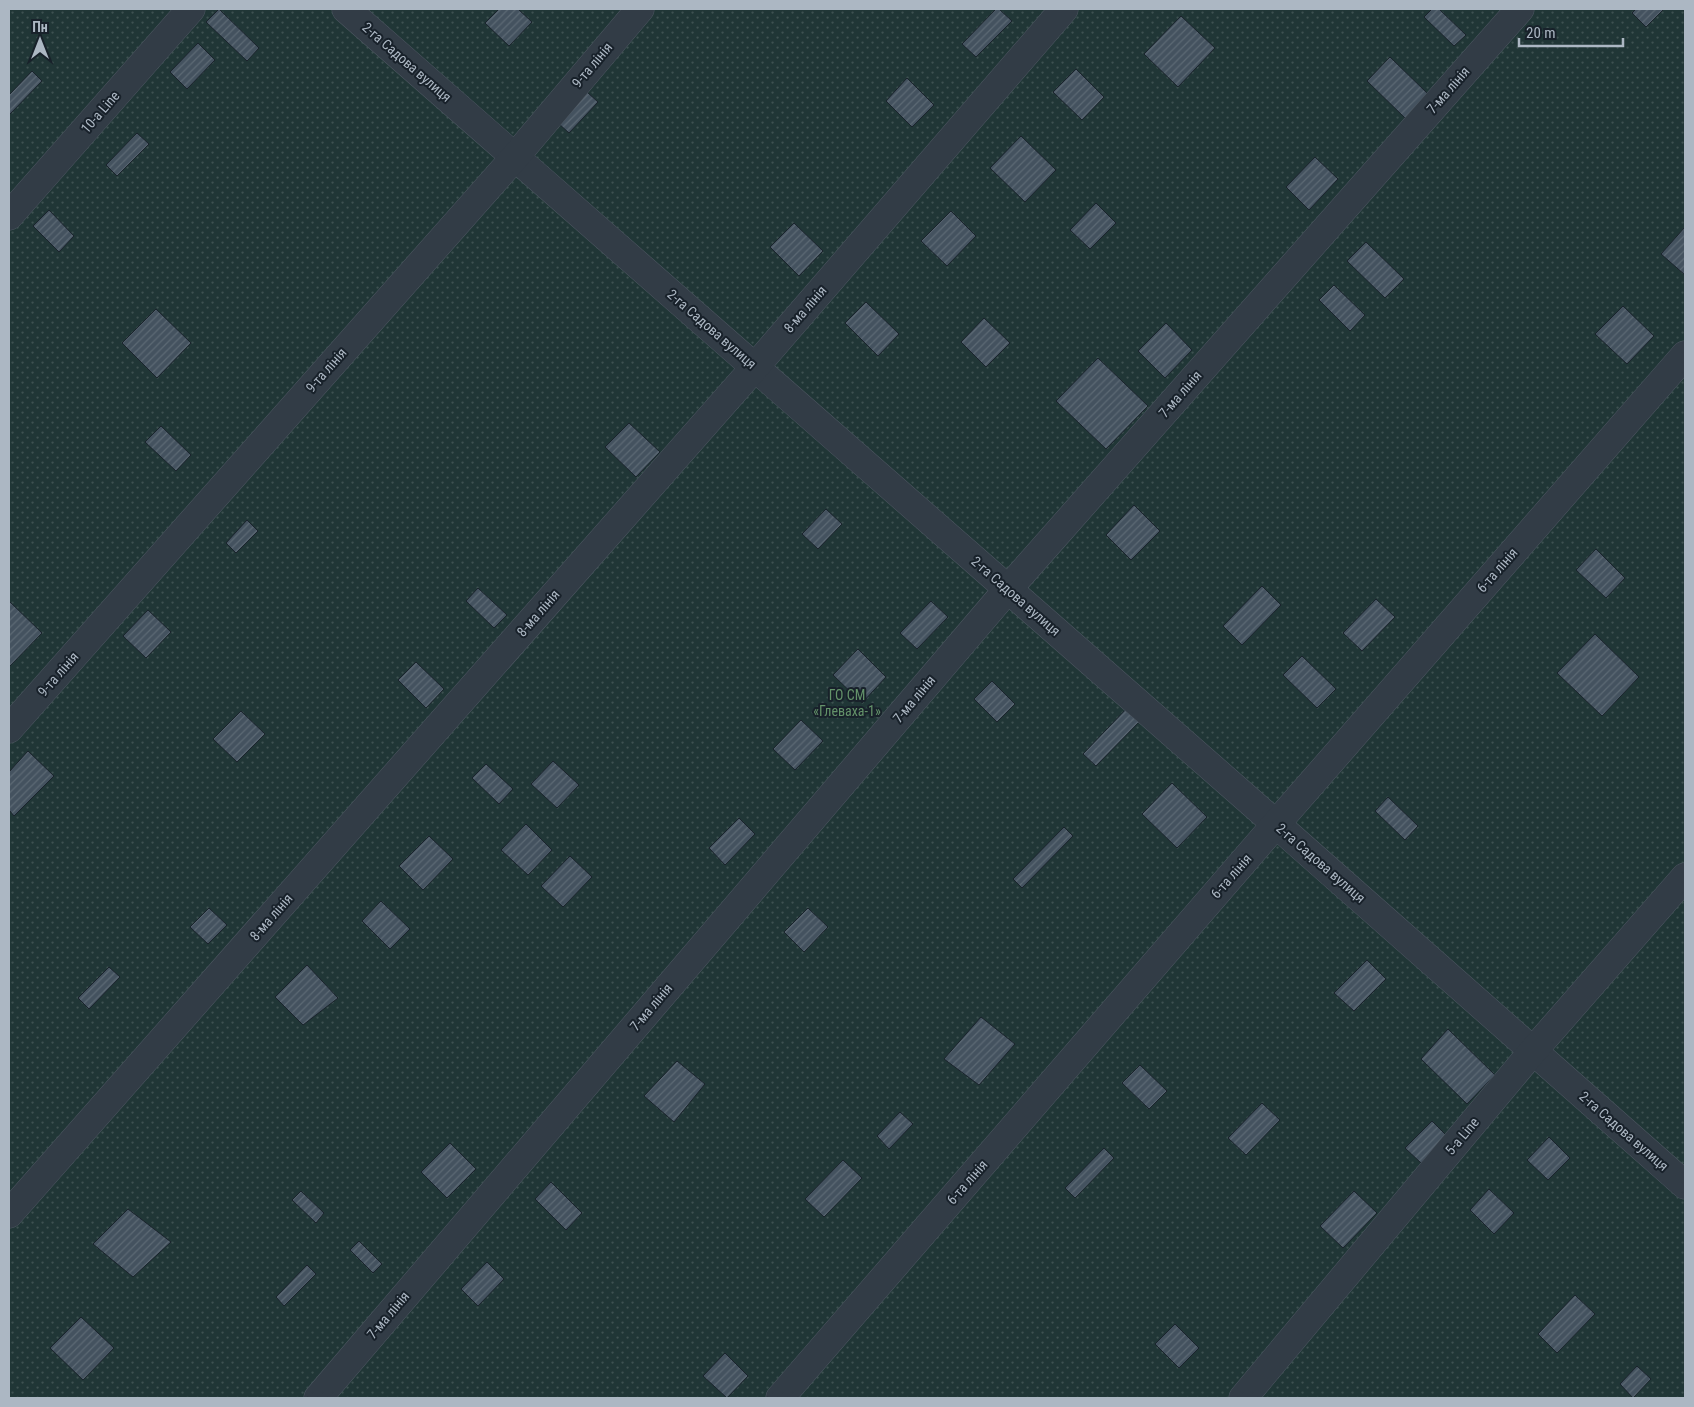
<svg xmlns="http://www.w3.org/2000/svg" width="1694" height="1407" viewBox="0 0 1694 1407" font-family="'Roboto Condensed',sans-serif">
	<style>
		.grass { fill: url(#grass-dots) }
		.building { fill: url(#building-hatch); stroke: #1a232c }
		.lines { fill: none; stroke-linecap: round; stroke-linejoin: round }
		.minor-casing { stroke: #4d5761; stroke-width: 29 }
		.minor { stroke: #323c46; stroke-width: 28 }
		.labels { text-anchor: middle; stroke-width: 4; stroke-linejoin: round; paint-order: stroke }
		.street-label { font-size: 14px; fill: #acb7c3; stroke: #18212a }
		.park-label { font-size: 14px; fill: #64936a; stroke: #18212a }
	</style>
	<defs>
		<pattern id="grass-dots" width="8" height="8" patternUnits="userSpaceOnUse" patternTransform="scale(1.25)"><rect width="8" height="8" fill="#203636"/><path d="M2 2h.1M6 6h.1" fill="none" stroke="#3e5151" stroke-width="1.8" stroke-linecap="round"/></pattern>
		<pattern id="building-hatch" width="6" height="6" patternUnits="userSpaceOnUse" patternTransform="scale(1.25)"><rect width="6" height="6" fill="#44525f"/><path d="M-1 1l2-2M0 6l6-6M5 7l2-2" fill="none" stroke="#5c6974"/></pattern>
	</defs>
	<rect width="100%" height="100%" fill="#1f2a35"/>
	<rect class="grass" x="9" y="9" width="1676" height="1389"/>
	<g class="building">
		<polygon points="219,9 259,48 247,61 206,22"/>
		<polygon points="499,9 518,9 532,22 509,46 485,23"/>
		<polygon points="996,9 999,9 1012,21 976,57 962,44"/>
		<polygon points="1432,9 1439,9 1466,35 1454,46 1424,17"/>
		<polygon points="1636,9 1664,9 1646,27 1632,13"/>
		<polygon points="1181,16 1215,48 1178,87 1144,54"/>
		<polygon points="198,43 215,60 187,89 170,72"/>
		<polygon points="1390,57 1428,94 1405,118 1367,81"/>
		<polygon points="1076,69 1104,97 1082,120 1053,92"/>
		<polygon points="32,71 42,81 9,115 9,95"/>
		<polygon points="907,78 934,105 912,127 886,101"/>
		<polygon points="587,92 598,102 569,133 558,123"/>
		<polygon points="137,133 149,144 117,176 106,165"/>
		<polygon points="1021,136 1056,170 1025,202 990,168"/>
		<polygon points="1315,157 1338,179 1309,210 1286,187"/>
		<polygon points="1096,203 1116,223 1090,249 1070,230"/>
		<polygon points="49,210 74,236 59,252 33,226"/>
		<polygon points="951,211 976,236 947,266 921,241"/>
		<polygon points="794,223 823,251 799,276 770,247"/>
		<polygon points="1685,227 1685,275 1661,254"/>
		<polygon points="1366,242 1404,279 1385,298 1347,261"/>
		<polygon points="1334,285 1365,315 1350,331 1319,300"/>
		<polygon points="866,302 899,334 878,356 845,323"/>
		<polygon points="1623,306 1654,336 1627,364 1595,334"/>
		<polygon points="156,309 191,343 157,378 122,343"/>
		<polygon points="984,318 1010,343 986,367 961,342"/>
		<polygon points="1166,323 1192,350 1165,378 1138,351"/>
		<polygon points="1098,358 1148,406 1106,449 1056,401"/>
		<polygon points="629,423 660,452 636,477 605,447"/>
		<polygon points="161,426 191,455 176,471 145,442"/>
		<polygon points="1134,505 1160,531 1131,560 1106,535"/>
		<polygon points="826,509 842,524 818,549 802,534"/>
		<polygon points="247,520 258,531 236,553 226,543"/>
		<polygon points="1596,549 1625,578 1606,598 1576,570"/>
		<polygon points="1262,586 1281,605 1242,645 1223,626"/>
		<polygon points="478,588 507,615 494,628 466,601"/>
		<polygon points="1376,599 1395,617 1362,651 1343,633"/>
		<polygon points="9,601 42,633 9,667"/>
		<polygon points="931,601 948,617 917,649 900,633"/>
		<polygon points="148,610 171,632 146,658 123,636"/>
		<polygon points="1595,634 1639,677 1602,716 1557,673"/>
		<polygon points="858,649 886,677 862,703 833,675"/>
		<polygon points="1302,656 1336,689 1317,708 1283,675"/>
		<polygon points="416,662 444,689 426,708 398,680"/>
		<polygon points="992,681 1015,704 997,722 974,699"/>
		<polygon points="1129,706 1142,719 1096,766 1083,754"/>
		<polygon points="241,711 265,734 237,762 213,739"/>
		<polygon points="801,720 823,741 795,770 773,749"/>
		<polygon points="28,751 54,776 14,816 9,810 9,772"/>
		<polygon points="553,761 579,785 557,808 531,784"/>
		<polygon points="486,764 513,789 499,804 472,778"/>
		<polygon points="1172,783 1207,817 1177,848 1142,814"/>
		<polygon points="1388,797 1418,826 1405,840 1375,811"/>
		<polygon points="739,818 755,834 725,865 709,848"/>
		<polygon points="526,824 552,850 528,875 501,850"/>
		<polygon points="1064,827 1073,836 1022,888 1013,879"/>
		<polygon points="429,836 453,859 423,890 399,866"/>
		<polygon points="570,856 592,877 563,907 541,886"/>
		<polygon points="381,901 410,929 390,949 362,921"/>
		<polygon points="209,908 227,925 208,944 190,927"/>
		<polygon points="808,908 828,927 804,952 784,932"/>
		<polygon points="1367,960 1386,979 1354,1011 1334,993"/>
		<polygon points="307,965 338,998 303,1025 275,997"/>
		<polygon points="109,967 120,977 89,1009 78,998"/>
		<polygon points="981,1017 1015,1044 979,1085 944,1059"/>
		<polygon points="1448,1029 1495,1075 1467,1104 1421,1059"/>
		<polygon points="677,1061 705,1084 674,1122 644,1096"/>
		<polygon points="1140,1065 1167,1091 1149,1109 1122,1083"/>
		<polygon points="1262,1103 1280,1120 1246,1155 1228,1138"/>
		<polygon points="900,1112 913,1124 889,1149 877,1136"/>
		<polygon points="1432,1121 1447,1136 1421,1163 1405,1148"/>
		<polygon points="1549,1137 1570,1158 1548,1180 1527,1160"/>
		<polygon points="450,1143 476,1169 447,1198 421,1172"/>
		<polygon points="1104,1148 1114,1158 1075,1198 1065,1188"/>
		<polygon points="843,1160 862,1178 824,1217 805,1199"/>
		<polygon points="551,1182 582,1213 566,1230 535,1199"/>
		<polygon points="1489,1189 1514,1213 1494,1234 1470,1210"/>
		<polygon points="301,1191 324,1213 316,1223 292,1200"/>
		<polygon points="1354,1191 1377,1213 1343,1248 1320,1226"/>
		<polygon points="128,1209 171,1242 133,1277 93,1244"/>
		<polygon points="359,1241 382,1264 373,1273 350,1250"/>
		<polygon points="487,1262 504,1279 478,1306 461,1289"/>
		<polygon points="307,1265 316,1274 284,1306 276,1297"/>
		<polygon points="1575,1295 1595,1314 1557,1353 1538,1334"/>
		<polygon points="81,1317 114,1348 83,1380 50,1348"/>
		<polygon points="1175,1324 1199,1348 1179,1368 1155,1344"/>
		<polygon points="725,1353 748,1376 727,1398 703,1376"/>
		<polygon points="1637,1366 1651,1379 1633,1398 1620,1384"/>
	</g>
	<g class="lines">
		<g class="minor-casing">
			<g id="minor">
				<polyline points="346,9 1276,824 1685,1185"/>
				<polyline points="9,216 191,9"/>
				<polyline points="9,729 515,157 640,9"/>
				<polyline points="9,1214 755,367 1064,9"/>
				<polyline points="318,1398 1008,589 1520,9"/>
				<polyline points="780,1398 1276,824 1685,355"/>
				<polyline points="1243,1398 1533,1051 1685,877"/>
			</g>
		</g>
		<use href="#minor" class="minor"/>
	</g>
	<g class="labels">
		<g class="street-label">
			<text transform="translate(407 62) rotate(41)" y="5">2-га Садова вулиця</text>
			<text transform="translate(592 65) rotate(-50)" y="5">9-та лінія</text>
			<text transform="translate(1448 90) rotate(-49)" y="5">7-ма лінія</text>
			<text transform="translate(100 112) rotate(-49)" y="5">10-a Line</text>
			<text transform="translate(805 309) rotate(-49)" y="5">8-ма лінія</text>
			<text transform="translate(712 329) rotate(41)" y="5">2-га Садова вулиця</text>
			<text transform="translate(326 370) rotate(-49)" y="5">9-та лінія</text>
			<text transform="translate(1180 394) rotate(-49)" y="5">7-ма лінія</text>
			<text transform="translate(1497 570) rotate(-49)" y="5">6-та лінія</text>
			<text transform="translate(1016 596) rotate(41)" y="5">2-га Садова вулиця</text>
			<text transform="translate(538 613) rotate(-49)" y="5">8-ма лінія</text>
			<text transform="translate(58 674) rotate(-49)" y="5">9-та лінія</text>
			<text transform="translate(914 699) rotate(-50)" y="5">7-ма лінія</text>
			<text transform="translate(1321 863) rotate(41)" y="5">2-га Садова вулиця</text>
			<text transform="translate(1231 876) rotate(-49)" y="5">6-та лінія</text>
			<text transform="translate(271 917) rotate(-49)" y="5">8-ма лінія</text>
			<text transform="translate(651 1007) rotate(-50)" y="5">7-ма лінія</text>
			<text transform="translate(1624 1131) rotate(41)" y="5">2-га Садова вулиця</text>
			<text transform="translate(1462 1136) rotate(-50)" y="5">5-a Line</text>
			<text transform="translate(967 1182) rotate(-49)" y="5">6-та лінія</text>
			<text transform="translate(388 1315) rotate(-50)" y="5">7-ма лінія</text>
		</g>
		<g class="park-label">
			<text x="847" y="700">ГО СМ<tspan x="847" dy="16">«Глеваха-1»</tspan></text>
		</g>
	</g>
	<rect width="1694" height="1407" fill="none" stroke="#acb7c3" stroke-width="20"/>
	<g transform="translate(40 40)" stroke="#18212a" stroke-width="4" paint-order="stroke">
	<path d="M0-4L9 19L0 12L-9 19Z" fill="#acb7c3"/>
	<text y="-8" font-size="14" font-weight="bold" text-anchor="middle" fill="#acb7c3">Пн</text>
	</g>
	<path d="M1519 38v8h104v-8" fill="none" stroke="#acb7c3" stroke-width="2.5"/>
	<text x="1526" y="38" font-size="15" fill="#acb7c3" stroke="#18212a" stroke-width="4" paint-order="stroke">20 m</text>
</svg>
